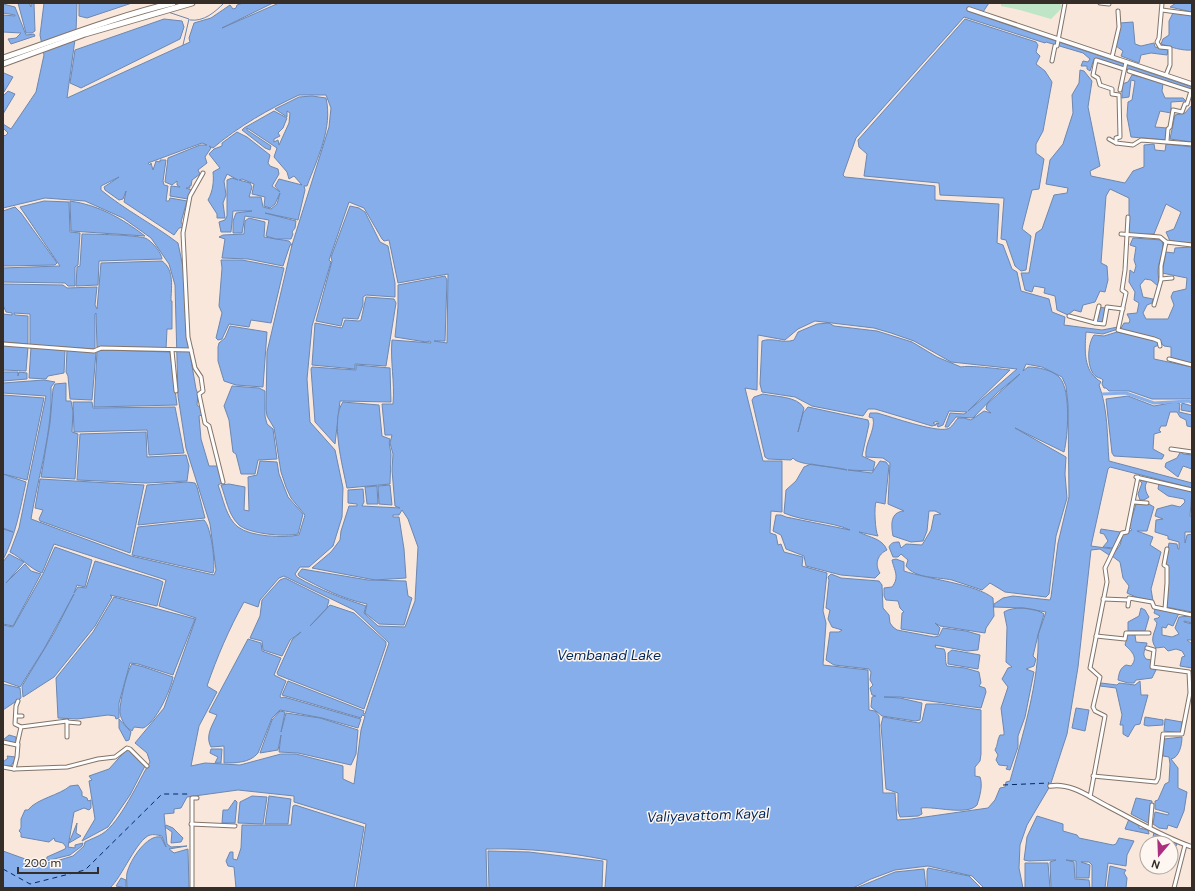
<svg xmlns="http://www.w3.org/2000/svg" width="1195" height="891" viewBox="0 0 1195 891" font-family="'DM Sans',sans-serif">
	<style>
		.green { fill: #bde5c6 }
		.water { fill: #86aeeb; stroke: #6d87b0; fill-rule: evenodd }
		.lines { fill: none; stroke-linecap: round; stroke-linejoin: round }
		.stream { stroke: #6d87b0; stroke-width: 1 }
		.canal { stroke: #86aeeb; stroke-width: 3 }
		.ferry { stroke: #03285d; stroke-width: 1; stroke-dasharray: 5 4; stroke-linecap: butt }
		.minor-casing { stroke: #837469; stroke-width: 5 }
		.tertiary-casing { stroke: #837469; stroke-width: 5.5 }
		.trunk-casing { stroke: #837469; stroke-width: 7 }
		.minor { stroke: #fff; stroke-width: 3 }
		.tertiary { stroke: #fff; stroke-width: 3.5 }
		.trunk { stroke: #fff; stroke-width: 5 }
		.labels { text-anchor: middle; stroke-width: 3; stroke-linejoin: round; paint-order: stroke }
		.water-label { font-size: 14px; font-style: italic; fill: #03285d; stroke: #fdf6f1 }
	</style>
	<rect width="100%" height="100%" fill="#f8e7da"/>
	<polygon class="green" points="1001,3 1057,3 1062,5 1060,10 1051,19 1020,10 1001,6"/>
	<g class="water">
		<polygon points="18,3 29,3 31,7 31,3 34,3 35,31 32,33 26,33"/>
		<path d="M44,3h33l-1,29 -9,66 123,-56 -1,-4 5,-15 17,-5 19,-13 3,4 3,-1 1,-3 6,-2h30l-51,25 57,-25h710l-6,9 -14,-4 -2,3 225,76v5l-95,-33h-3l-4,12 -3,-2v-3h-6l2,-5 5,1 2,-3 -7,-6 -37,-11 -1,1 -81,-26 -108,121 -13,37 2,2 90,9v14l64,4 -2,39 6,2 9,24 5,3 4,19 28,8 3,13 13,5 -1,8 38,5 16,-3v2l-15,5 -17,-2c-1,14 -3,36 10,46 1,2 3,2 5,4l-2,3c9,24 8,51 10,76l83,22v5l-82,-21 -2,2 -17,77 22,3 -4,6 -9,-6 -9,1 -13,117 -11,67 -17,52 -23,39 -7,20 -1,23 4,20h-39l-12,-12 -44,-10 -33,4 -24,9 -18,9h-248l2,-28c-40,-8 -80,-12 -121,-11l1,39h-131l10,-64 -72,-22v-6l-56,-6 -51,7 -6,11 -7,1v4l-10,1 3,30 4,3 16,-1 -18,3 5,4 14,-4 1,39h-62c0,-5 -1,-11 0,-15 3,-13 20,-39 34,-36l5,10 -4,-11c-4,-1 -9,-2 -12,-1 -13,4 -28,42 -40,53h-107v-37l36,13 14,-2 20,-6 11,-10 1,-4c6,-3 12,-5 17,-8 18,-11 37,-54 48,-72l-3,-9 -12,-10 29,-35 32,-90 -37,-12 7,-26 -112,-36 -12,29c-12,-4 -20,-15 -32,-21l9,-24 27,-132 -43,-3v-10l41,-3 11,2 -4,5c2,43 -13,90 -20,132l100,37 83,19 2,-5 -6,-46 -24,-76 -8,-52 -3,-111 -6,-21 -18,-26 -28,-20 -38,-17 -40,-3 -42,10v-74l2,2 3,-3 -5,-5v-4l8,5 25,-37 8,-37 -4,-20zM299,95h27l5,13 -2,19 -37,118 -3,-4 -25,-4 1,-15 -16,-4 -4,3 -1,13 -21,1 -4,2 6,2 -3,19 26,1 35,7 7,-21h2l-25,107 -1,57 1,7 7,12 7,44 5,15 5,11 14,17 -6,20c-15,3 -48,2 -61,-8 -12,-9 -15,-29 -20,-42l4,-2 -3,-17h-10l-8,-27 -2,-23 3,-1v-6l-5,-4 1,-11 -2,-5 -10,-58 -2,-59 -6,-29c-25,-19 -53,-33 -77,-53v-4l18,-9 -15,10 1,3 14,10 4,-1 3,-8 -2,11 50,33 5,-7 5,-1 -3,-5 6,-21 -17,-3 -1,3h-3l2,-15 -4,-1 -1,-4 3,-21h-6v2l-4,-1 -3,9 -2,-7 -1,2 -2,-2 54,-20 5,2h-7l-32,13 -3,24 7,3 5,-4v4l3,2 -9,-1 -1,10 18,3 3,-9 -5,-2h4l-1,-2h2l1,-6 8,-6 -2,-4 9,-7 -2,-6 6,-9 -2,-2 4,2c26,-22 56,-39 86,-53zM349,202l15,6 18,31 2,2 5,-1 9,43 50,-9 -1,69 -13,-2h11l2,-61 -2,-4 -47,9v22l-3,30 31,5 4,-1 1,2 -39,-3c-2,21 3,42 1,64h-11l3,31h7l-2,8 3,11 -1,16 3,36 5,2 -38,-2 2,-4 -1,-13 -15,1v13l9,1v2h-8l-8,25 -1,9 -9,12 -19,16 63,12 31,-2 -2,-29 -5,-32h-6v-2h6l3,-5 6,9 10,28 -3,54 -10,26 -27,-1 -14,-13 2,-7c-24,-8 -47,-16 -69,-29l-2,-3 5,-7h9l24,-21 9,-29 1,-29 -8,-38 -25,-28 -3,-43 5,-53 19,-64 -2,-2zM815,321l59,7 17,5 23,8 37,21 66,7 -49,42 42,-41c-9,-1 -43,-5 -49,-3l-24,-10 -25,-15 -35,-11 -43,-5 -5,-3 -12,1 -19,8 -4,8c-11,4 -22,-3 -32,1l-2,43 2,8 33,5 17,9 51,10 5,-7h7l57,17 4,-1 -3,-2 4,-2 2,3 -3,-1 2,4 5,-2 6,-14 18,1 -3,2 -14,-1 -5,14h3l8,-10 17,1 24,-25 23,-19 -33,30 -1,5 5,4 -7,-2 -13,9 -7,-2h-6c-3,3 -6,10 -11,11 -13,3 -55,-12 -70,-16h-7l-1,4 4,1c3,12 -9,26 -7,39l17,1 7,5 -2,41 16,7c-14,1 -13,14 -11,25l18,6 12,-1 4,-10 2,-20h6l6,3 -7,1 -3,15 -9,15 -16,-1 -5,4 -2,-6c-6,0 -8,1 -10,5l4,10h5l3,-3 7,6 -2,6c9,13 33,11 46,14 10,3 20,7 30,10l8,-7 15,9 41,5 3,-3 7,-58 11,-38 -2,-24 1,-17 -51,-29 49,24c4,-16 7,-61 -4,-74 -7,-8 -22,-11 -32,-11l-5,4 3,-7 16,3 20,10 4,9 2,19 1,92 -11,46 -7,54 -1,3 -37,-4 -10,2 -9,6v3l29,1 23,4 -8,23 6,-21c-9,-7 -31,-8 -40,-2l3,15 -1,35 6,5 -4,1 -6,11 6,8 -7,21 3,24v3h-4c-3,5 -2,10 -5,15l3,5 -2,5 3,5 9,1 -2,3 4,1 8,-23v-11l7,-19 9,-45 -8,-3 8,-3 2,-7 -3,-3 5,-21c2,44 -16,103 -28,146l-4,1 -1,5 -5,1 -5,12 -7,8 -77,11 -14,1 -2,-27h-12l-4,-77 -4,-5 -6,-1 -1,-40 -45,-5 3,-42 -3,-12 4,-38 -25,-7 1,-9 -19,-5 -3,-8 -3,1 -2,-10 -6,-2 1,-22 11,1v-51h-19l-18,-73 12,2 1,-55 27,5 13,-11zM284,576l70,34 35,33 -24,71 -2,-1 1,-2 -76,-30 -6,14 79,23 1,-3 3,1 -4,14 -7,54 -11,-5v-13l-47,-12h-15l-41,11 -35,-2 -14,3 8,-40 18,-34 -10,-6c10,-29 22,-57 37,-84l14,5 2,-7 19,-22z"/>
		<polygon points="79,3 132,3 87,18 79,16"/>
		<polygon points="1176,3 1192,3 1192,12 1170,7"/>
		<polygon points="3,4 15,7 26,35 34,34 35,36 11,44 8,39 16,38 21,33 3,32 3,15 15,16 15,15 3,13"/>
		<path d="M1173,13l19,2v35c-10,1 -21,-3 -31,-6l2,-5 6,-4v-14z"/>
		<polygon points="164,19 182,21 184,27 180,39 81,88 70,83 75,50"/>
		<polygon points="965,19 1036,42 1038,45 1036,52 1040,56 1036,64 1045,71 1052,82 1043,131 1036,144 1036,153 1044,159 1039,189 1032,190 1022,229 1031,236 1026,270 1021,271 1015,266 1006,240 1001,239 1004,198 940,195 939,183 864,176 867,154 859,147 858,140"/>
		<polygon points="1133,22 1135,44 1141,46 1154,43 1155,47 1168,50 1167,55 1151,53 1141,55 1139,63 1121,56 1123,51 1116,46 1120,23"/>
		<polygon points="1080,70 1084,71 1092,81 1088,107 1100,166 1090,171 1091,176 1125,183 1133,171 1144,167 1144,145 1154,144 1155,150 1165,151 1166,144 1192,147 1192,243 1170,241 1166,232 1174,229 1181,212 1166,204 1154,234 1129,235 1129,198 1110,189 1106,196 1101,263 1107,266 1108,280 1105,292 1100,291 1095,302 1083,305 1081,312 1074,310 1068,315 1057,310 1055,296 1044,293 1045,288 1034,286 1032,292 1025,290 1021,273 1029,273 1036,233 1042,229 1054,195 1067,193 1068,188 1046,184 1050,160 1063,144 1073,113 1072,95 1079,83"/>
		<polygon points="4,73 13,77 4,92 3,74"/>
		<polygon points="1132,75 1150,79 1163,84 1162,91 1165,98 1183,98 1186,101 1171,102 1171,113 1160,111 1155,127 1167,128 1167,140 1131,137 1127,116 1128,102 1132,100 1135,81 1131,80 1129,97 1122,98 1122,84 1128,82"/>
		<polygon points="8,91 15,94 3,114 3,96"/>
		<path d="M312,96l14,2c7,30 -9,61 -19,88h-3l1,4 -7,30 -33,-7 31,8 -1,7 -3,4 1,2 -2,5h-15l-10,-3 3,-16 -24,-4 -3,17h-9v-12l3,-8 16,-2h-19l-2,21h-10l-2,-10 6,-2 2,-4v-36l5,-2 6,2 -11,-6 -3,7 2,14 -3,8 2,15h-8v-4l-9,-14c5,-9 6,-19 5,-28l7,-4 -11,-14 5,-5 8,-3v-3l15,-11 10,5 23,18 -2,8 2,3 8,3 1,5 -7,12 8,6 -5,-6 4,-7 23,6 -8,-9 -5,3 -2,-7 -13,-15 3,-9 -30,-20v2l24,16 -1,4 -5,-2 -23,-18 2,-2 30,-17 13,7 -4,10 -5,5 2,3 -6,3v3l4,-2 1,5 10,-22 1,-10 -3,-2v6l-12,-8 24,-12zM242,179l12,5 -2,10 13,3 -1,9 6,2 5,-4 5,-11 -3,11 -6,5 -8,-2 -2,-10h-12l3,-10 -2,-4 -11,-3z"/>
		<polygon points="1192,105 1192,142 1170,139 1175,115 1185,113"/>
		<polygon points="44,201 69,202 70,232 80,233 78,265 75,267 75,286 68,286 65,283 3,282 3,268 60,266 20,207"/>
		<path d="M70,201c29,4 53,18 75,35l-74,-5z"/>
		<polygon points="350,206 359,208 365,212 380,242 388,246 395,283 395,297 366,295 363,297 363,305 358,319 343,318 341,326 316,321 332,261 331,257"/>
		<polygon points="15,207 21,213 55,260 57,263 55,265 3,266 3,211"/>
		<path d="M82,234c13,0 52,1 63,4 6,2 17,15 17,21l-63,2 -1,24 -22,1 1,-19 3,-1z"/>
		<path d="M1133,238l29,2c3,11 -4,21 -4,32 0,5 2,10 1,15l-8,-7 -6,-1 -5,6 3,12 10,2 -1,4 -5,2 -4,8 3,6h22l6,-14 -3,-8 2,-5 13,-3 1,-11 -25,-5 4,-21 8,1 1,-5 17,-1v117l-21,-6v-11l-7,-1 -7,-8 -37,-8 4,-7h5l1,-3 -3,-6 10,-1 2,-10 -5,-3 1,-8 -6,-10 1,-12 4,3 2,-7 -2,-6 2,-13 -6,-2z"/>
		<polygon points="221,260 242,260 284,268 271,323 251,320 249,327 229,324 222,339 218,340 216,338 222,313 219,306 222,268"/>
		<path d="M162,261c13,9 9,28 9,40h1v28h-5l-1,20 -69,-2 -1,-34 -1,1v35l-65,-4v-31l-16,-1 1,2 13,1v28l-25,-2v-28l9,1v-2l-6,-1 -3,-7v-21l60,1 4,3 30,-1 -2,18 2,4 4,-46z"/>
		<polygon points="366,297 394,299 396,303 386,366 355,364 355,369 312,365 315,323 342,328 345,320 359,321 361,320"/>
		<polygon points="1099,307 1105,308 1103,322 1097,322"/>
		<polygon points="230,326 267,332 263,387 236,385 224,381 218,361 218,347 219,343 225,338"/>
		<path d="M1117,332l39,9 3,4 -5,2v12l38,8v32h-40l-23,-8h-20l-3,-3h-2l-2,-4 1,-4c-2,-2 -4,-2 -6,-3 -11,-6 -10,-33 -3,-42l10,1z"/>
		<polygon points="3,345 28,347 26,371 3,370"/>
		<polygon points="31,347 65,350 64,373 48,376 46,379 29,378"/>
		<polygon points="67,350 96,352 92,400 70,399 68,376 66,372"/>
		<polygon points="107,350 170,352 177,405 94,407 97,351"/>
		<polygon points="356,365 390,368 391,402 340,401 335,444 315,422 311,369 312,367 356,370"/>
		<polygon points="3,372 18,372 18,376 19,372 27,373 27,379 3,381"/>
		<polygon points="66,383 66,401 71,401 73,411 72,432 78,434 75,479 41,477 50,423 53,389 55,384"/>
		<polygon points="232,386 259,388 265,391 265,416 267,424 273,429 277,459 258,460 255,474 241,474 236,454 233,452 229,420 224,406"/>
		<path d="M763,394c13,3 34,2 41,14l-6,24 5,-19 5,-6 60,13 1,4 -7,32 13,6 -2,9 -25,-1 24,3 8,-12 6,1 3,4 -4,38 -9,-2c-2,5 -1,29 2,34l-19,-4c11,6 23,6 28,18 -9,4 -13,14 -7,23l-5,5 -34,-3 -35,-9 -2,-10 -18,-7 -5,-14 -8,-4 3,-16h5l5,2 64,13c-20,-9 -45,-8 -66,-17l2,-23 10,-9 8,-14 7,-3 36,6c-11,-4 -49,-4 -54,-12l-2,2 -23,-1 -3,-2 -13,-57 2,-3z"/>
		<polygon points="3,395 44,398 27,480 3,474"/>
		<polygon points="1128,396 1154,406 1176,402 1180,404 1179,412 1192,415 1192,427 1187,426 1186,420 1180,417 1177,412 1170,412 1166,426 1161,426 1159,430 1161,432 1154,434 1153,449 1164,455 1162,459 1114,456 1112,453 1106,399"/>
		<polygon points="73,402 92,402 93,408 175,407 184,453 149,455 147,430 74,432"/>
		<path d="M343,402l36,3 3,31 8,3c-2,6 1,10 1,16 0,10 -1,19 -1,29l-43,4c-4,-20 -17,-69 -4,-86z"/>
		<polygon points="1182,403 1192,406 1192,412 1181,410"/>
		<polygon points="146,432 147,457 186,455 189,466 187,481 146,483 77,480 80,434"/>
		<polygon points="1181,451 1183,454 1192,455 1192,469 1183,466 1178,477 1165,467 1166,463 1177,458"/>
		<path d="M260,461l17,1 2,12 9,23 15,17 -5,20c-13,3 -51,0 -60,-10 -10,-10 -12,-26 -17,-39l8,-1 16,3 -1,23 5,1 -1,-34 9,-2z"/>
		<path d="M3,474l23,8c-6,28 -10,52 -23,78v-31l10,3 -10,-4z"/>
		<polygon points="40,479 144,485 130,553 40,521 39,519 43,510 35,508"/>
		<path d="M1143,480l5,1c-5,4 -2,12 1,16l-5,3h-4l-2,-6 4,-11 -2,-2z"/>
		<polygon points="187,482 195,483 197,487 205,518 138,525 147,485"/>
		<polygon points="1159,483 1192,491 1190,516 1192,516 1192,532 1185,532 1185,543 1187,535 1192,534 1192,612 1166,607 1168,580 1165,565 1169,543 1177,544 1178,549 1179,549 1179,542 1168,539 1168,536 1155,532 1156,520 1163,519 1155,516 1157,509 1172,505 1180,507 1185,502 1184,499 1168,496 1158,489"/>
		<polygon points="390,485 392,505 379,504 378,486"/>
		<polygon points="377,486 378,504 367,504 365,487"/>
		<polygon points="1136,504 1149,504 1154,507 1147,531 1137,531 1153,537 1150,545 1161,552 1151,589 1153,601 1136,597 1127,593 1129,586 1123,578 1120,562 1112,556 1120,545 1123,534 1132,530 1129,527"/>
		<path d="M204,520c7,6 12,44 9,53l-81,-18 6,-28z"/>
		<polygon points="1101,529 1120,532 1118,542 1113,548 1103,547 1108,541 1104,534 1100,533"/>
		<polygon points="55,547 92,560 85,587 77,585 74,593 78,587 86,588 95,561 159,580 163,582 157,606 110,595 112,597 95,626 54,677 23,697 22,686 54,633 74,594 44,649 20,687 3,681 3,625 13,627 43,574"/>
		<polygon points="9,554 24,562 6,583 25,564 31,571 41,574 13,626 3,624 3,562"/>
		<path d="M896,559l8,3v9c23,8 72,13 89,27l1,18 -8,12 -1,5 -45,-7 -5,-3 5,5 -2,7 -37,-6 1,-16 2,-1 -4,-4 -2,-7 -12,-1 -2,-4v-8l8,-1c8,-10 2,-17 0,-27z"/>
		<path d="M302,569l66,11 38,1 2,15 4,2 -8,27 -25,-1 -14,-11 2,-9c-24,-5 -46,-16 -68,-28l-1,-2z"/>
		<path d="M831,574l10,4 38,3 3,4 1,23 6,7 1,8 3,4 4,3 37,7 5,-1 4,-8 23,3 14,4 -2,15 -11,1 -32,-6 1,3 8,1c3,6 0,11 3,17l18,2 14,4 2,11 -2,3 6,2 1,4 -5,16 -81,-11h-16l16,1 22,5 -2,17 -5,1 -33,-5 -11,-9 1,-10 4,-1 -4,-1 -2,-7 3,-3 -3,-5 1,-8 -2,-3 -35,-4 -8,-5 4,-28h9l3,-2 -10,-3 -4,-8 2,-9 -4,-2 3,-28 -1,-3z"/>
		<polygon points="285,578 329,600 327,608 310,626 330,605 354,613 386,642 386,645 364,709 278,675 277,673 292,640 301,632 290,640 282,656 263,650 262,641 250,638 260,616 262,600 280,580"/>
		<polygon points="114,597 195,619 174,672 173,675 138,664 130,663 119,703 119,718 116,719 115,716 108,715 77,719 58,718 56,678 93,632"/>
		<polygon points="1141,608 1145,610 1149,617 1145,631 1128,631 1128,622 1139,616"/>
		<path d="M1155,609l25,2 -7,15 -5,-2 -2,4 -4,-1v8l10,2 7,-3 -4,-6 4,-11 13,-1v7l-8,-2v1l8,2v16h-5l5,4v24l-12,-2 2,-9 3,-1 -3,-5 -6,-2 -8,2 -4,-4 -8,1c-7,-9 -1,-15 1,-25l-3,-4 4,-1 2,-2 -6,-3z"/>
		<path d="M1128,634l7,1 1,7 11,1c-1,7 -6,10 -1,16l5,1v7l5,3 -4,8 -16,2 -2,3h-6l-10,-3c1,-7 2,-12 8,-15l5,1c8,-9 0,-15 -6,-21z"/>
		<path d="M248,639l13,4 1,8 19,7 -7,17 12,6 -6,15 1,2 3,-1 77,22 -3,9 -36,-10 -42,-8 -8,8 -14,35c-8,10 -23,10 -34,10v-17l-13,1c-6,-11 1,-21 6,-32l-8,-3z"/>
		<polygon points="952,650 980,655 978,669 948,664 948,653"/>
		<path d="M132,664l12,3 29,10c-2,13 -18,47 -30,51l-9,-1 -2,4c-6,-3 -11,-11 -12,-18 -1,-8 7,-43 12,-49z"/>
		<polygon points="1140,681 1141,695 1148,695 1140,724 1135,725 1128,737 1123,734 1123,725 1120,725 1122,715 1116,688 1100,686 1101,683 1117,685 1119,683 1135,685"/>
		<polygon points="3,684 20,688 21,698 3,710"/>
		<path d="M926,704h14l41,6v44l-1,7 -5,6v9l5,1c3,8 0,19 -3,28 -10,11 -42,1 -56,3l1,6 -4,2 -18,1 -2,-6v-18l-12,-4 -5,-64 2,-8 36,6 3,-2z"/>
		<polygon points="1076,708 1089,710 1085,731 1072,728"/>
		<polygon points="280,711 285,712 281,732 286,713 320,718 358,730 356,754 351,765 298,753 279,752 281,735 278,750 260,753 272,720"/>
		<polygon points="1145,717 1163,720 1163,725 1148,726 1144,725"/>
		<polygon points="119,719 131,732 129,740 126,741 119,728"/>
		<polygon points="1165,719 1182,722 1181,733 1164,731"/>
		<polygon points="9,735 16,737 16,744 3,741 3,740"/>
		<path d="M1182,737c0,8 -3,21 -11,22l7,9v20l9,4 -3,19 -7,17 -9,-3 -1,4 -8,-1 -6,-4 2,-12 13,3 1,-2 -14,-4v-8l3,-1 7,-16 4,-2 1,-18 -1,-7 -6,-1 1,-17z"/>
		<polygon points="127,749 145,766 130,795 108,827 82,841 95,819 89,781 92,780 89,776 109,769"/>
		<polygon points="211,749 222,749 221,763 215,763 218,757 210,753"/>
		<polygon points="7,756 16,757 11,766 3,766 3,762 8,758"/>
		<path d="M78,785l4,7v4l5,2 1,3 3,-1v8l-2,2 -5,-2 -10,4 -6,35 7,1v-3l8,-2 -1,3 -12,9 -24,6 1,-4 18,-8 1,-2 -3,-4 -8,-2 -1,-3 -5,4 -28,-5v-4l-2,-2 2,-3v-9l4,-9h3c8,-11 32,-15 42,-24z"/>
		<polygon points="252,796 267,797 263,824 238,823 240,802"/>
		<polygon points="269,796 291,799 288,824 265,824"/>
		<polygon points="1136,798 1152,801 1150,824 1131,814"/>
		<polygon points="235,800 237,802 235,823 222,823 223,810 228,810"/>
		<polygon points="295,805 364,827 354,888 236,888 234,867 228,866 226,861 230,852 233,852 233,859 237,860 241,848 242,825 291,825 293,806"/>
		<polygon points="1037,816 1063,824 1063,831 1077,835 1079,838 1113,845 1116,844 1119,838 1134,841 1127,855 1126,866 1108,863 1105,888 1092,888 1092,865 1089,862 1081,862 1090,865 1089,878 1076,878 1076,861 1066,860 1074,862 1075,879 1089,880 1090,888 1051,888 1050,862 1056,860 1029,861 1024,860 1027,837"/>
		<polygon points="1129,819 1139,825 1139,828 1148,830 1149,834 1125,829"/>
		<polygon points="77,823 76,833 81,836 69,843"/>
		<polygon points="166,825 173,828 183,838 181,842 171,843 172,832 165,827"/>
		<polygon points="1154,832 1165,838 1165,841 1170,840 1177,844 1176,846 1171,847 1171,843 1152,843"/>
		<polygon points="488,851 529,852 603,861 602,888 489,888"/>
		<polygon points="1025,863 1048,863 1050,888 1025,888"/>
		<polygon points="1110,866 1126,870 1124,873 1127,878 1126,888 1107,888"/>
		<polygon points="928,868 969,876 981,888 927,888 927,871"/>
		<polygon points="924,869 926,888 856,888 895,872"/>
		<polygon points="121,878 126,880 126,888 116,886"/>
	</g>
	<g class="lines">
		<g class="stream">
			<polyline points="168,12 189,19 183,45"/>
			<path d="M190,20c14,2 25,-8 34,-17"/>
		</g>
		<polyline class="canal" points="1103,394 1126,393 1154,403 1189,401 1192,403"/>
		<g class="ferry">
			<polyline points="1003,785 1049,783"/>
			<polyline points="3,869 30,884 85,870 162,794 188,794"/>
		</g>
		<g class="minor-casing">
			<g id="minor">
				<polyline points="1100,3 1109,4"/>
				<polyline points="1162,3 1159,38 1157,42 1160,47 1170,48 1170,65 1166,75"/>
				<polyline points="1162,10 1192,14"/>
				<polyline points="1112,57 1119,27 1118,11"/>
				<polyline points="1052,61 1055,46 1057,46 1065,3"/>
				<polyline points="1124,69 1096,60 1093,75 1098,78 1100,85 1112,89 1112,94 1119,95 1120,137 1116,138 1116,143 1133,145 1141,140 1192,144"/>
				<polyline points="1129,71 1191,91 1187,104 1185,104 1182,112 1173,110 1170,127 1168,129 1167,141"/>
				<polyline points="1120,90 1126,62"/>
				<polyline points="1109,139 1116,143"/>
				<polyline points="203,173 190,196 183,233 188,337 195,368 201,377 203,391 199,394 205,423 209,426 223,482"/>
				<polyline points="1128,217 1125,270 1122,290 1126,293 1118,330 1154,339 1159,341 1160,346"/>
				<polyline points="1121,234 1160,237 1166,242 1192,245"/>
				<polyline points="1161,279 1172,278"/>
				<polyline points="1154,305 1161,280 1161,266 1166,242"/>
				<polyline points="1099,306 1095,323 1104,324 1107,307 1123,309"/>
				<polyline points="1069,316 1095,323"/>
				<polyline points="3,344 94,351 101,348 191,350"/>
				<polyline points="172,351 176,391"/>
				<polyline points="1169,359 1192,365"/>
				<polyline points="1171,449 1192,452"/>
				<polyline points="1136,477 1192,490"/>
				<polyline points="1134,502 1147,503"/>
				<polyline points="1103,599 1129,600"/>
				<polyline points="1128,606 1129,598 1152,602 1154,607 1192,615"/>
				<polyline points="1165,609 1167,583 1167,567 1164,565 1167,549"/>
				<polyline points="1096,636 1125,639 1126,633 1149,633"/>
				<polyline points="18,701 16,706 15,724 21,727"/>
				<polyline points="16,716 22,716"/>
				<polyline points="67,722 79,723"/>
				<polyline points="3,742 17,745 21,727 67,721 67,737"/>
				<polyline points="3,767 14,769 67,767 98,759 115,757 127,748 130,749 147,766"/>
				<polyline points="14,769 17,757 18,744"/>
				<polyline points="1093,776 1156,782 1158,778 1163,734 1182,734 1190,693 1189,672 1152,667 1154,650 1147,648"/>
				<polyline points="1090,797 1105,716 1095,711 1093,707 1100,677 1090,668 1107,582 1105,568 1122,533 1127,532 1138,477"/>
				<polyline points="191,824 235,826"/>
				<polyline points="1150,828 1152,805"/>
				<polyline points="192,888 192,798 197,798"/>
				<polyline points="1174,888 1185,845"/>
			</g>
		</g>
		<g class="tertiary-casing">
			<g id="tertiary">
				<polyline points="969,9 1192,84"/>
				<path d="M1050,786c21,-4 41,12 59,21 27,14 54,30 83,40"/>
			</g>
		</g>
		<g class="trunk-casing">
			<g id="trunk">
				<path d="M3,58c57,-19 111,-41 170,-55"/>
				<polyline points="3,64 85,34 192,3"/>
			</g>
		</g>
		<use href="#minor" class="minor"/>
		<use href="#tertiary" class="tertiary"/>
		<use href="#trunk" class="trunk"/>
	</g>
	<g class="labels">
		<g class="water-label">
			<text x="609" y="660">Vembanad Lake</text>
			<text transform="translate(708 815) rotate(-2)" y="5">Valiyavattom Kayal</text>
		</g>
	</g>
	<rect width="1195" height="891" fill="none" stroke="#342d28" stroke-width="8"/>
	<g transform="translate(1159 855) rotate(199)"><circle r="19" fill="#fdf6f1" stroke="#ada6a1"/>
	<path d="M0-3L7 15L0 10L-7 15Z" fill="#ab2e7f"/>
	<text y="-6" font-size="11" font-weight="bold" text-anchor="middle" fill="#342d28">N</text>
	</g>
	<path d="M18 867v6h80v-6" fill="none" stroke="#342d28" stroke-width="2"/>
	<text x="24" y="867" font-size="12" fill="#342d28" stroke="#fdf6f1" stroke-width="3" paint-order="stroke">200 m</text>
</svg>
